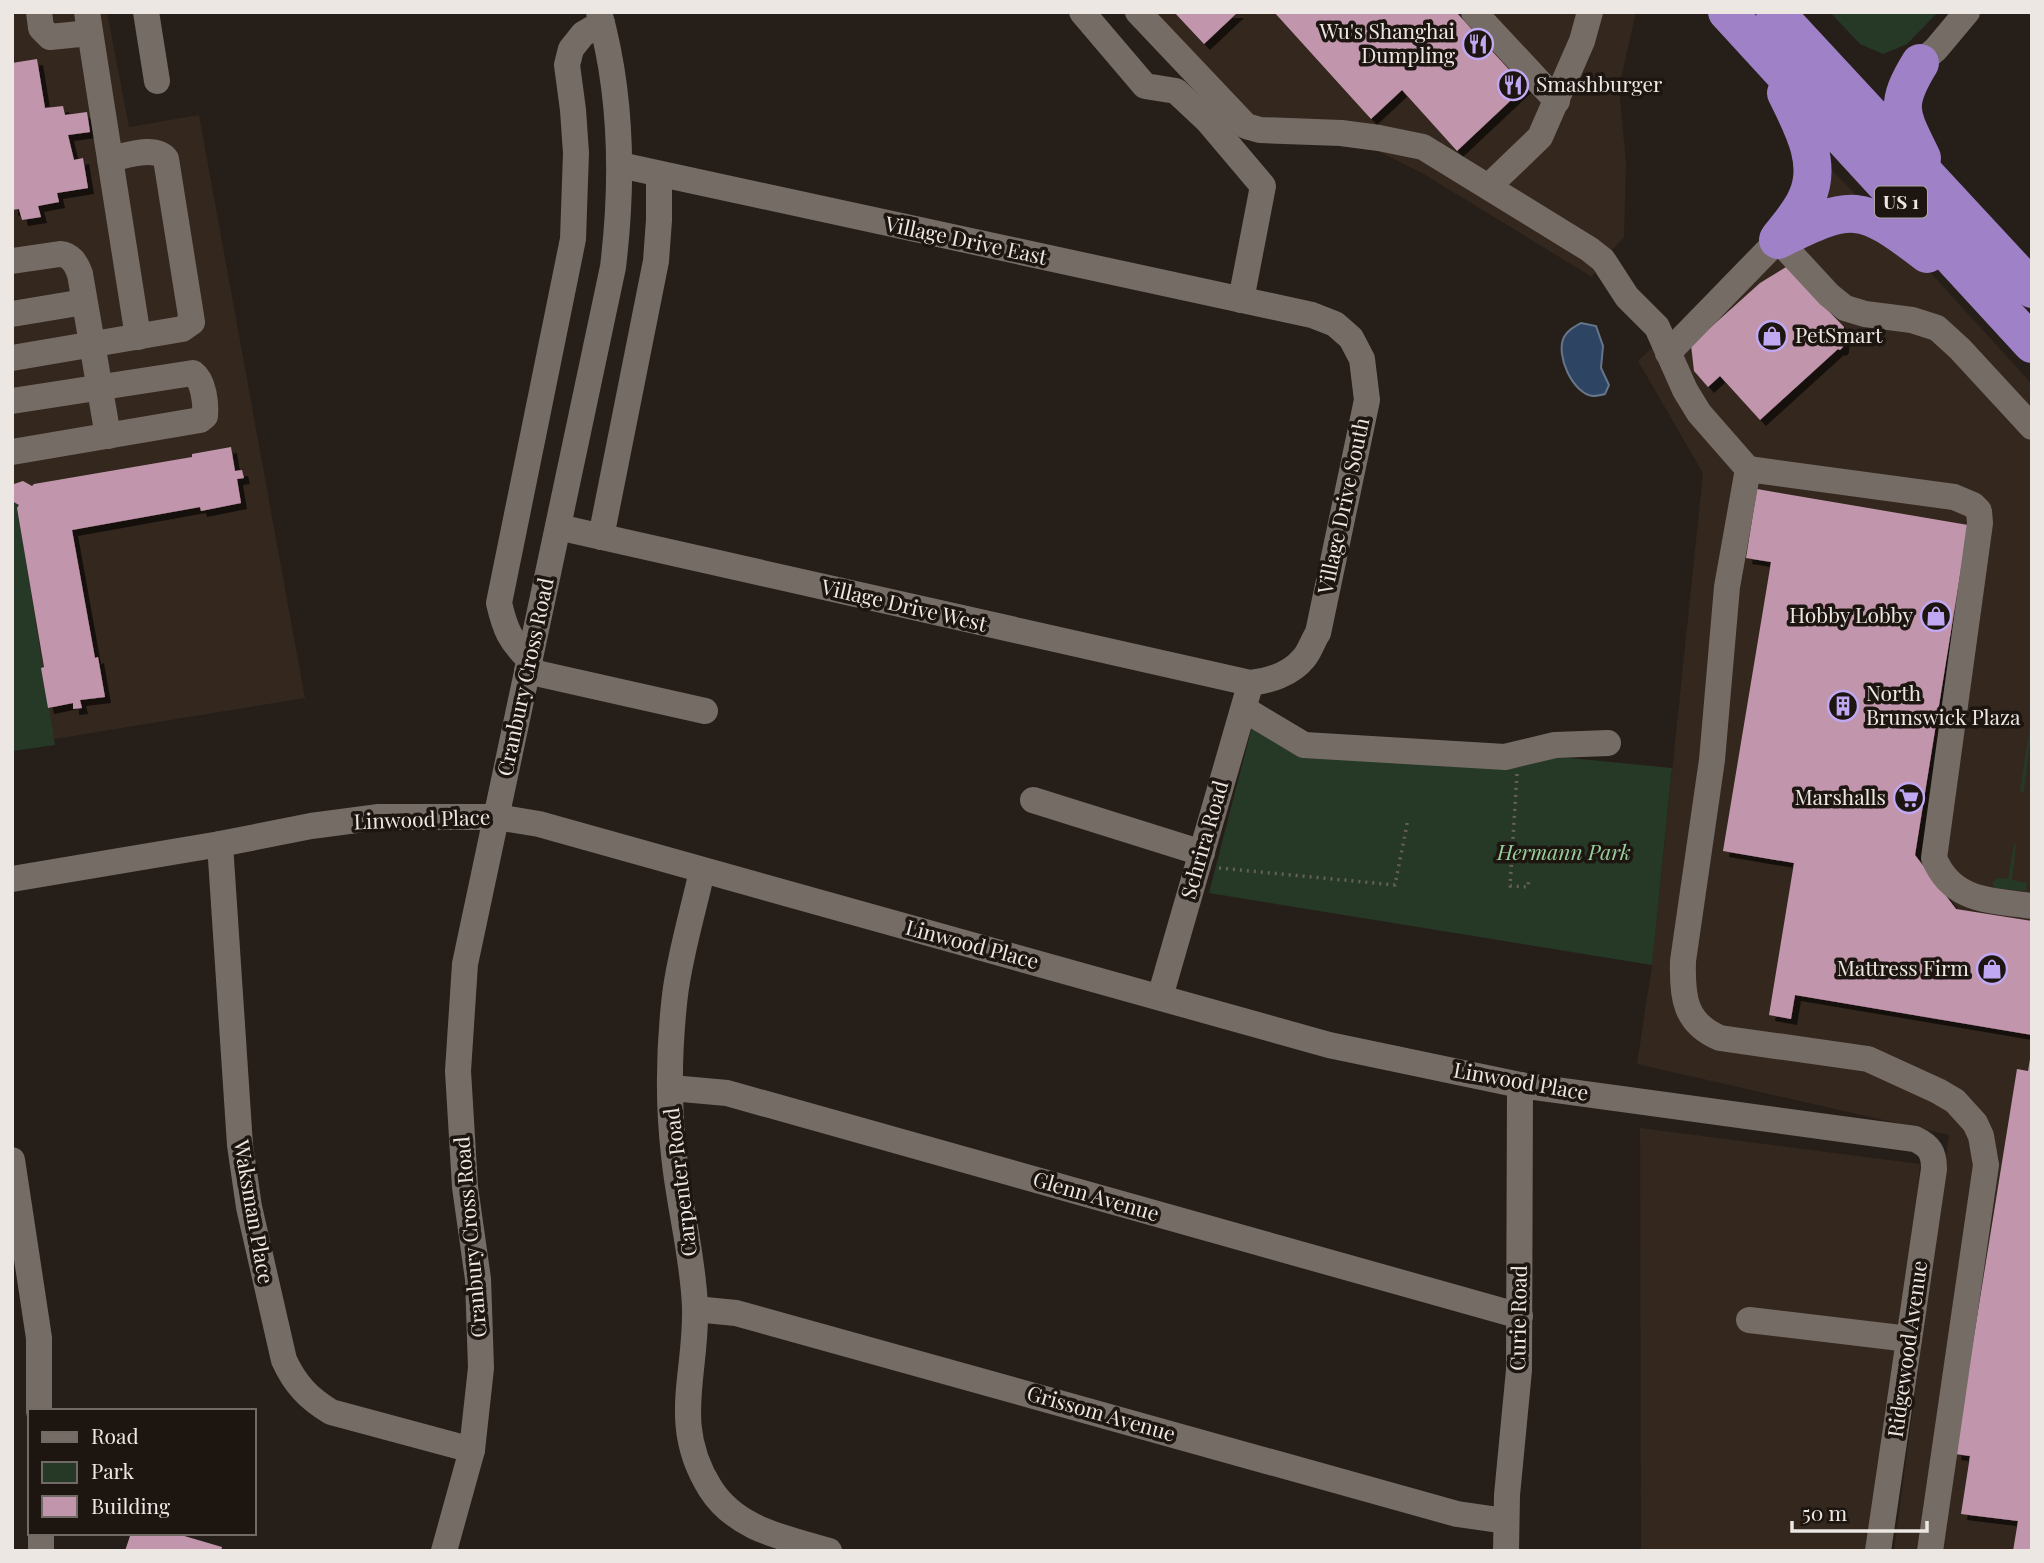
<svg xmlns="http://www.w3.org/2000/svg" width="2044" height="1563" viewBox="0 0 2044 1563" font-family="'Playfair Display',serif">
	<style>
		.built { fill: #34271e }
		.green { fill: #263927 }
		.water { fill: #2e4463; stroke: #67758a; stroke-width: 2 }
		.building { fill: #c196ad; filter: url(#shadow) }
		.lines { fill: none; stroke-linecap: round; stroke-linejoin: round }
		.path { stroke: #665f5a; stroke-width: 3.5; stroke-dasharray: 2 5; stroke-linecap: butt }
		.minor { stroke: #766c66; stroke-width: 26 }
		.highway { stroke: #9f81c7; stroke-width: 38 }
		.labels { text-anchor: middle; stroke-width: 7; stroke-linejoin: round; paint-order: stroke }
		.shield { fill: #1d1510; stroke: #afa8a4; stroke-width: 2 }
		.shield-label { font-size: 19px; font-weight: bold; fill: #ede7e4 }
		.poi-label { font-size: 21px; fill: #ede7e4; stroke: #1d1510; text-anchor: end }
		.street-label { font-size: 21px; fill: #ede7e4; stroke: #1d1510 }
		.park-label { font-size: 21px; font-style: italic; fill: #99cf9d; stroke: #1d1510 }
	</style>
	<defs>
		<filter id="shadow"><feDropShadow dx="6" dy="6" stdDeviation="0" flood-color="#0009"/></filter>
	</defs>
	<rect width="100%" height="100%" fill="#261f19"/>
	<g class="built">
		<polygon points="12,12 107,12 129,127 199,115 305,698 12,746"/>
		<polygon points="1121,12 1636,12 1619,87 1626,163 1624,237 1603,260 1592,277 1422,173 1370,147 1244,140 1234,134"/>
		<polygon points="1793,130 1916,257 2032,384 2032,1551 1894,1551 1949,1135 1637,1064 1652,965 1703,473 1638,361 1779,230 1801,184"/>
		<polygon points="1640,1128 1920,1164 1886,1551 1641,1551"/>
	</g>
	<g class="green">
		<polygon points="1830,12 1938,12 1907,44 1883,54 1860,44"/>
		<polygon points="14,484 55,745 12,751 12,485"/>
		<polygon points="2030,726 2032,726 2024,792 2020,791"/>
		<polygon points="1252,727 1672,768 1652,965 1209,893"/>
		<polygon points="2014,844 2016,845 2012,880 2027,883 2026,891 1995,888 1992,883 1998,878 2008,879"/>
	</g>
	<path class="water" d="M1581,323l15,3 7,20 -2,22 8,17 -4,9c-4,1 -8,2 -12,2 -20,-2 -38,-41 -29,-59 4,-7 10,-10 17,-14z"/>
	<g class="building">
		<polygon points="1174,12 1238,12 1204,44"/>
		<polygon points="1274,12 1456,12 1525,87 1457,151 1402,90 1371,119"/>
		<polygon points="37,59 45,108 63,106 65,115 87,112 90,132 68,135 74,160 83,158 88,188 57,193 59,202 38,206 41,217 22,220 19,209 12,210 12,63"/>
		<polygon points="1786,267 1844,327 1843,347 1840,350 1838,349 1760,420 1720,376 1708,387 1694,371 1691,345 1760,283"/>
		<polygon points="231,447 235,471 242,470 244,478 237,479 241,503 201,511 200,507 72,530 95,658 98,657 105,697 80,700 82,708 73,709 73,703 48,708 41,668 44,667 17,508 19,505 12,501 14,484 23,481 32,486 34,484 192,457 192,454"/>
		<polygon points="1757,489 1968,525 1915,855 1956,909 2032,921 2032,1035 1795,995 1791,1019 1769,1015 1794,863 1723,851 1771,562 1746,558"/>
		<polygon points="2030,1059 2032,1551 2013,1551 2018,1521 1961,1514 1970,1456 1955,1454 2017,1069 2028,1071"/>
		<polygon points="131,1533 174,1533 222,1547 221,1551 125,1551"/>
	</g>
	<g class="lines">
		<g class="path">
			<polyline points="1517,774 1510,886 1528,887 1529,878"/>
			<polyline points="1219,868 1395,885 1408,819"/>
		</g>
		<g class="minor">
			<polyline points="39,12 41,28 50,37 90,33"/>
			<polyline points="146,12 157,81"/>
			<polyline points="1082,12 1145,86 1176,91 1208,121 1263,186 1241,300"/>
			<path d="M1138,12l108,114 14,4 81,3 38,5 44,9 166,102 14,11 24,37 30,30 28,63 14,23 49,56 -21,118 -15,173 -29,201c-1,35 1,62 37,77l148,21 70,32 17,10 20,22 6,13 5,29 -56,386"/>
			<polyline points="1474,12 1557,101"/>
			<polyline points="1920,63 1936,49 1967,12"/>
			<polyline points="110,159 138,337"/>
			<polyline points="1489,186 1540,137 1582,41 1590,12"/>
			<path d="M12,261l48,-7c11,1 16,9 20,20l28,162"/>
			<polyline points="12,314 84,302"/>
			<polyline points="1668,353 1778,240 1829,295 1845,308 1865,314 1912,320 1937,328 1960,349 2032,427"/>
			<path d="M12,358l170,-29 10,-7 -26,-163c-11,-14 -40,-3 -56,0l-23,-147"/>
			<path d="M12,401l181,-28c11,8 13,31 12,43l-5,4 -188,32"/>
			<path d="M1748,469l206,28 19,8 6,6 1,12 -46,335c18,44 56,42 98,48"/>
			<path d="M558,527l692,156c19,-2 41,-9 54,-25 6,-7 9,-18 14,-25l49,-233 -5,-41 -11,-21 -16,-14 -23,-9 -692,-150"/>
			<polyline points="601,537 656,261 659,220 659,174"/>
			<path d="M530,660c-20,-19 -25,-31 -31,-57l74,-364 3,-86 -3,-43 -6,-45 4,-16 12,-15 19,-11"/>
			<polyline points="527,671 705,711"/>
			<polyline points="1244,709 1304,745 1505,757 1555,745 1608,743"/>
			<polyline points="1033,800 1202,853"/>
			<path d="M220,844l20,301 9,62 35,153c11,24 24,38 47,52l141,38"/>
			<path d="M702,871c-9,41 -22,83 -27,124 -6,52 -7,108 -1,160 5,51 19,100 21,152 2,68 -25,117 15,181 26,42 76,50 119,63"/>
			<path d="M12,879l208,-35 91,-18 68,-9h117l43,7 790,221 191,40 395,54c15,7 19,14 19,30l-56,382"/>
			<polyline points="1160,997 1248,692"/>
			<polyline points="671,1088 727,1093 1520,1316"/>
			<polyline points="12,1160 39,1338 39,1411"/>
			<polyline points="695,1309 736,1313 1457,1514 1506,1521"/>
			<polyline points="1749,1320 1909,1339"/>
			<polyline points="41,1533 41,1551"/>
			<path d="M444,1551l28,-101 9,-82 -3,-89 -13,-92 -7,-116 7,-107 148,-697c10,-83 9,-173 -14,-255"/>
			<polyline points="1506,1551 1507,1495 1519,1370 1520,1085"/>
		</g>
		<g class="highway">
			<polyline points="1727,12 2032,344"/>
			<polyline points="1775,12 2032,289"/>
			<path d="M1920,63c-27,44 -19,51 2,95"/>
			<path d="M1779,238c10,-13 22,-26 28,-41 16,-35 -6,-73 -21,-104"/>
			<path d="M1778,240c74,-37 83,-37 149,14"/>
		</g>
	</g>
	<defs>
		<g id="restaurant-ring" transform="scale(1.575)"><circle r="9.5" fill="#1d1510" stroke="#c0a8f3" stroke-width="1.5"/><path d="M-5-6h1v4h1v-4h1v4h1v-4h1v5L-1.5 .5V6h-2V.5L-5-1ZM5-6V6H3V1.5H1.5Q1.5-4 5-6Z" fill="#c0a8f3"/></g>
		<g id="shop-ring" transform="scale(1.575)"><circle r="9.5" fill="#1d1510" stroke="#c0a8f3" stroke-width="1.5"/><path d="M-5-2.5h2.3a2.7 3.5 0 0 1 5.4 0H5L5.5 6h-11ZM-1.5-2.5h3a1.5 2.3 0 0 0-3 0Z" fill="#c0a8f3"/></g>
		<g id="building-ring" transform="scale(1.575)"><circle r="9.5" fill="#1d1510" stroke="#c0a8f3" stroke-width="1.5"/><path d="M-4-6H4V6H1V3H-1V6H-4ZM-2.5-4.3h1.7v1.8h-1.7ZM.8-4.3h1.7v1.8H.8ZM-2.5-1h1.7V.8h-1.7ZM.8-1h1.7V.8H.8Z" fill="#c0a8f3"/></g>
		<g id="supermarket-ring" transform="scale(1.575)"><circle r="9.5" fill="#1d1510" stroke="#c0a8f3" stroke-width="1.5"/><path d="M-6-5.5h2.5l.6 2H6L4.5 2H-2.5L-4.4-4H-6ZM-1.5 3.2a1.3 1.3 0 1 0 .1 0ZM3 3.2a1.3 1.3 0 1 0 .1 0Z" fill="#c0a8f3"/></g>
	</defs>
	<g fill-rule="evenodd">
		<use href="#restaurant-ring" x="1478" y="44"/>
		<use href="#restaurant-ring" x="1513" y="85"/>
		<use href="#shop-ring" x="1772" y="336"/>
		<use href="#shop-ring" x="1936" y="616"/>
		<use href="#building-ring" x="1843" y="706"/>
		<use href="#supermarket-ring" x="1909" y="798"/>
		<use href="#shop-ring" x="1992" y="969"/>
	</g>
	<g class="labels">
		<rect class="shield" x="1875" y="186.5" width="52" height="31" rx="5"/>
		<g class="shield-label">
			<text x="1901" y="209">US 1</text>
		</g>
		<g class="poi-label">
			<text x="1455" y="39">Wu's Shanghai<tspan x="1455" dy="24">Dumpling</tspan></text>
			<text x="1536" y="92" text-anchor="start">Smashburger</text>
			<text x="1795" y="343" text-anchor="start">PetSmart</text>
			<text x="1913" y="623">Hobby Lobby</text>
			<text x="1866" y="701" text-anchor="start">North<tspan x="1866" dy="24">Brunswick Plaza</tspan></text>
			<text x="1886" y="805">Marshalls</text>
			<text x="1969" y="976">Mattress Firm</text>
		</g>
		<g class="street-label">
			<text transform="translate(966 241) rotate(12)" y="7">Village Drive East</text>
			<text transform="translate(1344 506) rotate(-78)" y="7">Village Drive South</text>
			<text transform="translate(904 606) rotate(13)" y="7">Village Drive West</text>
			<text transform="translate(526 677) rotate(-78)" y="7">Cranbury Cross Road</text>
			<text transform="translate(422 820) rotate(-2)" y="7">Linwood Place</text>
			<text transform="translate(1205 840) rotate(-74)" y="7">Schrira Road</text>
			<text transform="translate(972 945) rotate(15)" y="7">Linwood Place</text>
			<text transform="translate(1521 1082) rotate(10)" y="7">Linwood Place</text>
			<text transform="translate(681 1182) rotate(-97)" y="7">Carpenter Road</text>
			<text transform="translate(1096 1197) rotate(16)" y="7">Glenn Avenue</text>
			<text transform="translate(253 1212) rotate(80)" y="7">Waksman Place</text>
			<text transform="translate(471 1237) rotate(-95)" y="7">Cranbury Cross Road</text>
			<text transform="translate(1519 1318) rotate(-89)" y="7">Curie Road</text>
			<text transform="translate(1908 1349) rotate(-82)" y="7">Ridgewood Avenue</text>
			<text transform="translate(1101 1414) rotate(16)" y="7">Grissom Avenue</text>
		</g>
		<g class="park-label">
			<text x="1564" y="860">Hermann Park</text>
		</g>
	</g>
	<rect width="2044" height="1563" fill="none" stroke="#ede7e4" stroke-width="28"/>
	<rect x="28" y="1409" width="228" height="126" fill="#1d1510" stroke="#706965" stroke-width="2"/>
	<rect x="42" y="1432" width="35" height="10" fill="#766c66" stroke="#706965" stroke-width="2"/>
	<text x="91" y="1444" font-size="21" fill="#ede7e4">Road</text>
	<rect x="42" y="1462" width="35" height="21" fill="#263927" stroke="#706965" stroke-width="2"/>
	<text x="91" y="1479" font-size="21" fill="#ede7e4">Park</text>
	<rect x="42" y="1496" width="35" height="21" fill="#c196ad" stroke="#706965" stroke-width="2"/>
	<text x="91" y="1514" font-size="21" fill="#ede7e4">Building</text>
	<path d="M1792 1521v10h135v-10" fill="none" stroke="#ede7e4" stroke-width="3.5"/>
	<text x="1802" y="1521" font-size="21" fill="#ede7e4" stroke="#1d1510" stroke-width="5" paint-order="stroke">50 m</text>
</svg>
